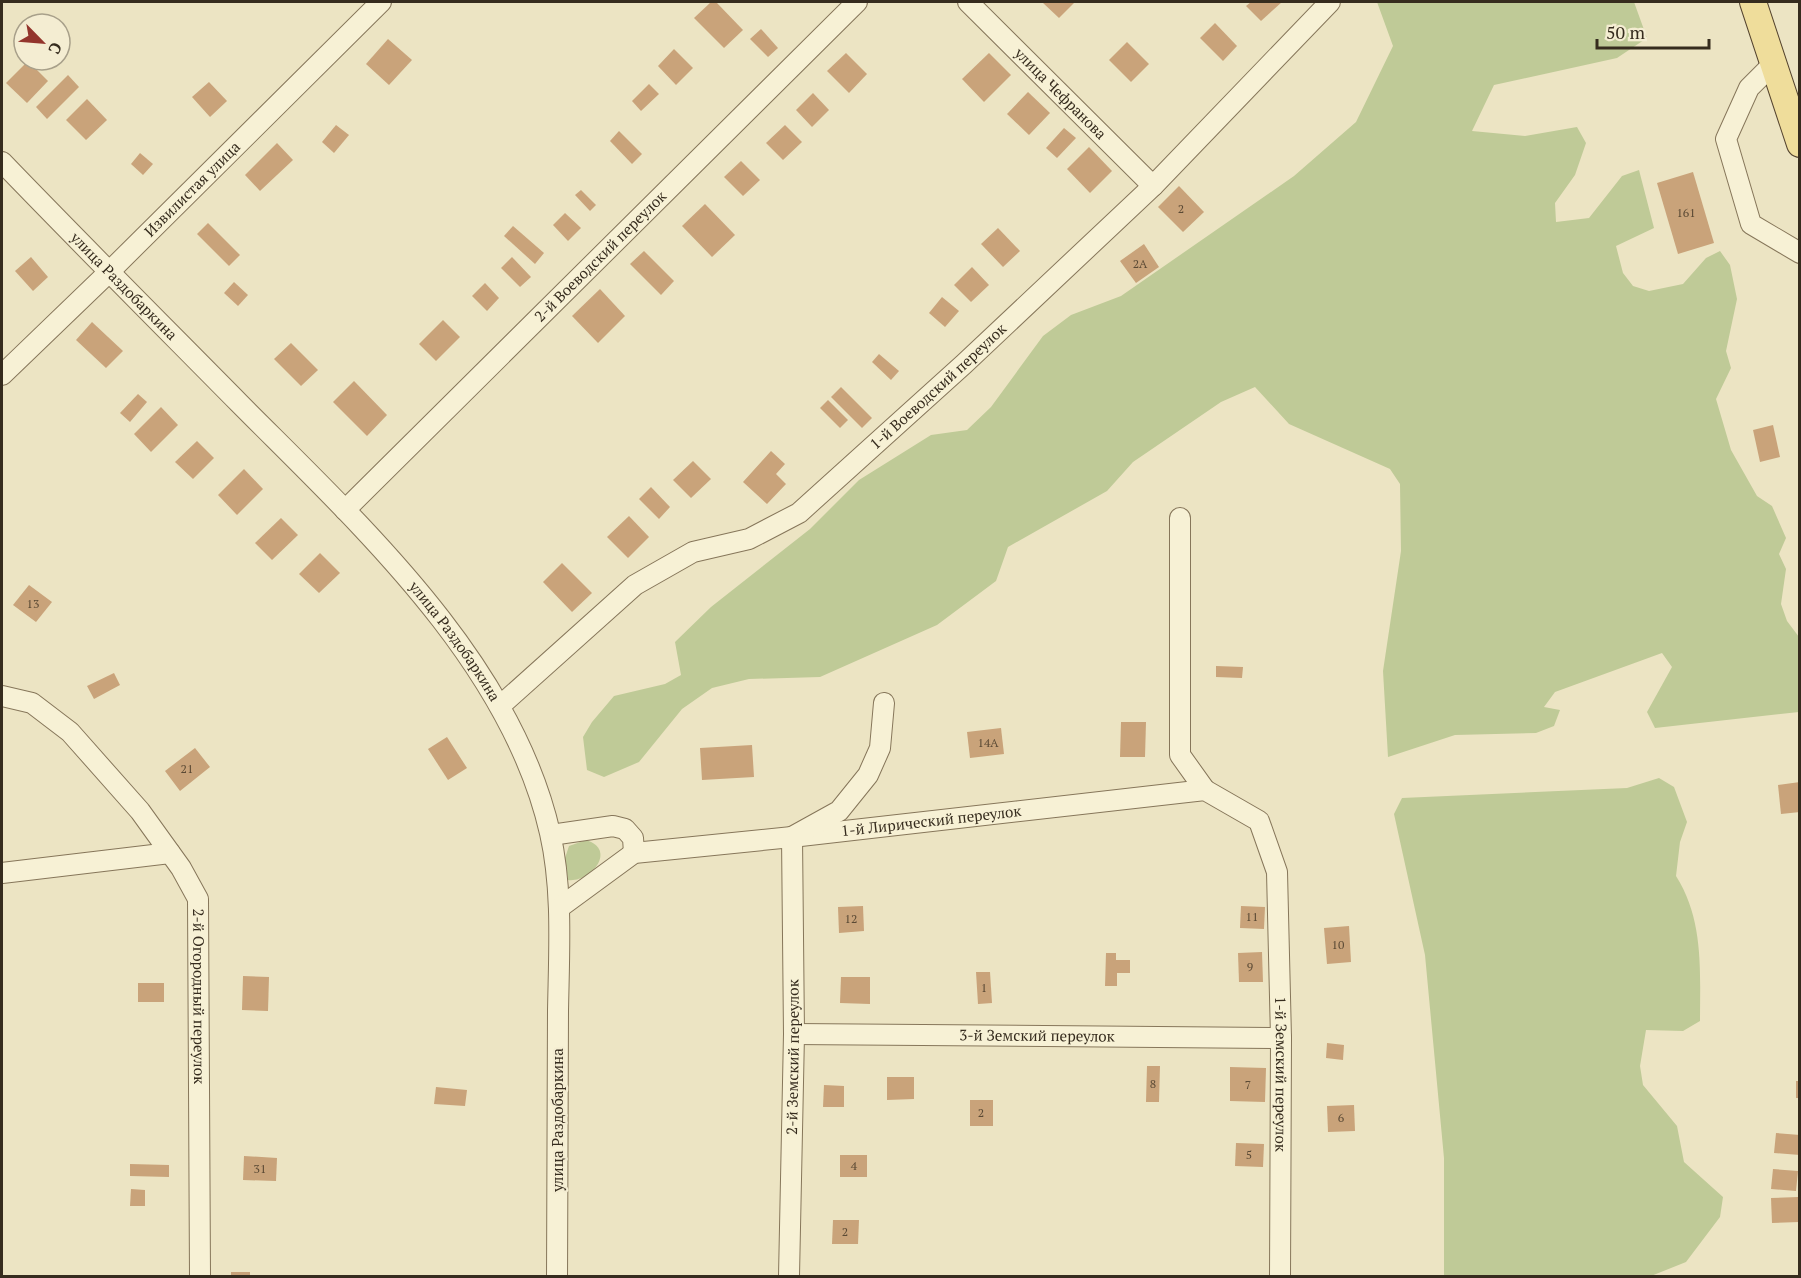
<svg xmlns="http://www.w3.org/2000/svg" width="1801" height="1278" viewBox="0 0 1801 1278" font-family="'PT Serif',serif">
	<style>
		.green { fill: #bfca97 }
		.building { fill: #c9a37a }
		.lines { fill: none; stroke-linecap: round; stroke-linejoin: round }
		.minor-casing { stroke: #86765a; stroke-width: 22 }
		.major-casing { stroke: #54432e; stroke-width: 28 }
		.minor { stroke: #f7f1d5; stroke-width: 20 }
		.major { stroke: #efdd9b; stroke-width: 26 }
		.labels { text-anchor: middle; stroke-width: 4.5; stroke-linejoin: round; paint-order: stroke }
		.number-label { font-size: 12px; fill: #5b4a35 }
		.street-label { font-size: 15px; fill: #362c1e; stroke: #f4edd2 }
	</style>
	<rect width="100%" height="100%" fill="#ece4c3"/>
	<g class="green">
		<polygon points="1377,2 1634,2 1647,38 1617,58 1494,85 1472,131 1525,136 1577,127 1586,143 1575,175 1555,203 1556,222 1589,218 1622,176 1639,170 1654,228 1616,246 1623,273 1633,286 1649,291 1683,284 1706,258 1720,251 1730,265 1737,299 1726,351 1731,368 1716,399 1731,450 1757,496 1772,506 1786,538 1779,554 1786,569 1781,604 1787,621 1799,637 1799,712 1655,728 1647,712 1672,667 1662,653 1555,692 1544,707 1560,710 1554,726 1536,733 1455,735 1388,757 1383,671 1401,551 1400,484 1390,469 1289,424 1255,387 1221,402 1133,462 1107,491 1008,547 996,581 937,625 820,677 749,679 712,688 682,709 639,762 604,777 587,770 583,737 592,722 614,696 665,684 681,675 675,642 711,607 810,529 859,480 931,435 967,430 991,407 1043,336 1071,315 1121,296 1294,176 1356,122 1393,46"/>
		<path d="M1659,778l15,9 13,35 -7,20 -4,34c28,44 24,95 24,145l-17,10 -37,-1 -6,36 3,19 34,41 7,36 39,35 -3,20 -34,45 -35,14h-207v-118l-19,-203 -31,-141 8,-16 225,-10z"/>
		<path d="M586,840c32,10 4,43 -18,40l-3,-22 4,-12z"/>
	</g>
	<g class="building">
		<polygon points="711,2 716,2 743,30 724,48 694,18"/>
		<polygon points="1042,2 1075,2 1059,18"/>
		<polygon points="1251,2 1282,2 1261,21 1246,6"/>
		<polygon points="1215,23 1237,46 1223,61 1200,38"/>
		<polygon points="761,29 778,48 768,57 750,39"/>
		<polygon points="388,39 412,60 389,85 366,64"/>
		<polygon points="1127,42 1149,64 1131,82 1109,60"/>
		<polygon points="674,49 693,68 676,85 658,66"/>
		<polygon points="846,53 867,74 849,93 827,71"/>
		<polygon points="989,53 1011,75 984,102 962,79"/>
		<polygon points="28,61 48,81 27,103 6,83"/>
		<polygon points="68,75 79,87 47,119 36,107"/>
		<polygon points="209,82 227,101 210,117 192,97"/>
		<polygon points="649,84 659,94 641,111 632,101"/>
		<polygon points="1028,92 1050,113 1029,135 1007,114"/>
		<polygon points="813,93 829,110 812,127 796,110"/>
		<polygon points="87,99 107,120 86,140 66,120"/>
		<polygon points="336,125 349,135 334,153 322,142"/>
		<polygon points="785,125 802,142 783,160 766,143"/>
		<polygon points="1064,128 1076,138 1057,158 1046,148"/>
		<polygon points="619,131 642,154 632,164 610,141"/>
		<polygon points="277,143 293,160 260,191 245,175"/>
		<polygon points="1089,147 1112,171 1090,193 1067,169"/>
		<polygon points="140,153 153,164 143,175 131,164"/>
		<polygon points="741,161 760,180 743,196 724,177"/>
		<polygon points="1693,172 1714,243 1678,254 1657,183"/>
		<polygon points="1179,186 1204,212 1183,232 1158,207"/>
		<polygon points="581,190 596,205 590,211 575,195"/>
		<polygon points="705,204 735,235 712,257 682,226"/>
		<polygon points="565,213 581,228 568,241 553,225"/>
		<polygon points="208,223 240,255 229,266 197,234"/>
		<polygon points="513,226 544,253 535,264 504,236"/>
		<polygon points="998,228 1020,251 1003,267 981,244"/>
		<polygon points="1144,244 1159,267 1136,283 1120,261"/>
		<polygon points="644,251 674,281 661,295 630,264"/>
		<polygon points="31,257 48,277 33,291 15,271"/>
		<polygon points="512,257 531,277 520,287 501,268"/>
		<polygon points="972,267 989,285 971,302 954,285"/>
		<polygon points="234,282 248,295 238,306 224,293"/>
		<polygon points="485,283 499,298 487,311 472,296"/>
		<polygon points="600,289 625,316 598,343 572,316"/>
		<polygon points="942,297 959,311 945,327 929,313"/>
		<polygon points="443,320 460,337 436,361 419,344"/>
		<polygon points="92,322 123,351 106,368 76,340"/>
		<polygon points="291,343 318,370 301,386 274,359"/>
		<polygon points="879,354 899,371 891,380 872,362"/>
		<polygon points="354,381 387,415 367,436 333,402"/>
		<polygon points="841,387 872,418 862,428 831,397"/>
		<polygon points="138,394 147,402 130,422 120,413"/>
		<polygon points="828,400 848,420 840,428 820,408"/>
		<polygon points="161,407 178,425 151,452 134,434"/>
		<polygon points="1773,425 1780,457 1760,462 1753,430"/>
		<polygon points="197,441 214,458 193,479 175,462"/>
		<polygon points="771,451 785,464 776,474 786,484 767,504 743,482"/>
		<polygon points="693,461 711,479 691,498 673,480"/>
		<polygon points="244,469 263,489 237,515 218,495"/>
		<polygon points="651,487 670,507 659,519 639,499"/>
		<polygon points="629,516 649,537 628,558 607,537"/>
		<polygon points="281,518 298,535 272,560 255,543"/>
		<polygon points="320,553 340,573 319,593 299,574"/>
		<polygon points="562,563 592,593 572,612 543,582"/>
		<polygon points="29,585 52,602 36,622 13,605"/>
		<polygon points="1216,666 1243,667 1242,678 1216,677"/>
		<polygon points="114,673 120,685 94,699 87,686"/>
		<polygon points="1121,722 1146,722 1145,757 1120,757"/>
		<polygon points="1001,728 1004,754 970,758 967,732"/>
		<polygon points="447,737 467,768 448,780 428,749"/>
		<polygon points="752,745 754,777 702,780 700,748"/>
		<polygon points="195,748 210,767 180,791 165,771"/>
		<polygon points="1800,782 1800,812 1781,814 1778,785"/>
		<polygon points="863,906 864,931 839,933 838,907"/>
		<polygon points="1241,906 1265,907 1264,929 1240,928"/>
		<polygon points="1349,926 1351,962 1327,964 1324,928"/>
		<polygon points="1262,952 1263,982 1239,982 1238,953"/>
		<polygon points="1106,953 1116,953 1116,960 1130,960 1130,973 1117,973 1117,986 1105,986"/>
		<polygon points="976,972 990,972 992,1003 978,1004"/>
		<polygon points="243,976 269,977 268,1011 242,1010"/>
		<polygon points="841,977 870,977 870,1004 840,1003"/>
		<rect x="138" y="983" width="26" height="19"/>
		<polygon points="1327,1043 1344,1045 1343,1060 1326,1058"/>
		<polygon points="1147,1066 1160,1066 1159,1102 1146,1102"/>
		<polygon points="1230,1067 1266,1068 1265,1102 1230,1101"/>
		<polygon points="887,1077 914,1077 914,1099 887,1100"/>
		<rect x="1796" y="1081" width="4" height="17"/>
		<polygon points="824,1085 844,1086 844,1107 823,1107"/>
		<polygon points="436,1087 467,1090 465,1106 434,1104"/>
		<rect x="970" y="1100" width="23" height="26"/>
		<polygon points="1354,1105 1355,1131 1328,1132 1327,1106"/>
		<polygon points="1776,1133 1800,1135 1800,1155 1774,1153"/>
		<polygon points="1236,1143 1264,1144 1263,1167 1235,1166"/>
		<rect x="840" y="1155" width="27" height="22"/>
		<polygon points="244,1156 277,1158 276,1181 243,1180"/>
		<polygon points="130,1164 169,1165 169,1177 130,1176"/>
		<polygon points="1773,1169 1798,1171 1796,1191 1771,1189"/>
		<polygon points="131,1189 145,1190 145,1206 130,1206"/>
		<polygon points="1798,1197 1799,1222 1772,1223 1771,1198"/>
		<polygon points="833,1220 859,1220 858,1244 832,1244"/>
		<rect x="231" y="1272" width="19" height="4"/>
	</g>
	<g class="lines">
		<g class="minor-casing">
			<g id="minor">
				<path id="s1" d="M968,2l185,184"/>
				<polyline points="1773,64 1749,88 1726,139 1751,224 1800,253"/>
				<path id="s2" d="M2,162c78,81 158,161 237,241 119,120 272,258 311,430 13,57 9,119 8,178 0,89 0,177 -1,265"/>
				<path id="s3" d="M2,375l107,-103 272,-270"/>
				<path id="s4" d="M345,510l512,-508"/>
				<polyline points="1180,518 1180,755 1205,790"/>
				<path id="s5" d="M2,696l30,7 38,29 70,79 41,57 17,31 2,377"/>
				<path id="s6" d="M500,706l135,-121 58,-33 56,-13 50,-26 165,-149 189,-178 177,-184"/>
				<polyline points="551,835 613,826 625,829 633,838 634,853"/>
				<polyline points="2,873 170,853"/>
				<path id="s7" d="M559,908l75,-55 158,-16 413,-47 54,31 18,51 4,166 -1,238"/>
				<path id="s8" d="M794,1034l487,4"/>
				<path id="s9" d="M789,1276l5,-242 -2,-197 47,-26 29,-36 12,-27 4,-45"/>
			</g>
		</g>
		<g class="major-casing">
			<polyline id="major" points="1753,2 1800,144"/>
		</g>
		<use href="#minor" class="minor"/>
		<use href="#major" class="major"/>
	</g>
	<g class="labels">
		<g class="number-label">
			<text x="1181" y="213">2</text>
			<text x="1686" y="217">161</text>
			<text x="1140" y="268">2А</text>
			<text x="33" y="608">13</text>
			<text x="988" y="747">14А</text>
			<text x="187" y="773">21</text>
			<text x="1252" y="921">11</text>
			<text x="851" y="923">12</text>
			<text x="1338" y="949">10</text>
			<text x="1250" y="971">9</text>
			<text x="984" y="992">1</text>
			<text x="1153" y="1088">8</text>
			<text x="1248" y="1089">7</text>
			<text x="981" y="1117">2</text>
			<text x="1341" y="1122">6</text>
			<text x="1249" y="1159">5</text>
			<text x="854" y="1170">4</text>
			<text x="260" y="1173">31</text>
			<text x="845" y="1236">2</text>
		</g>
		<g class="street-label">
			<text dy="5" stroke="none"><textPath href="#s1" startOffset="130">улица Чефранова</textPath></text>
			<text dy="5" stroke="none"><textPath href="#s3" startOffset="266">Извилистая улица</textPath></text>
			<text dy="5" stroke="none"><textPath href="#s4" startOffset="360">2-й Воеводский переулок</textPath></text>
			<text dy="5" stroke="none"><textPath href="#s2" startOffset="174">улица Раздобаркина</textPath></text>
			<text dy="5" stroke="none"><textPath href="#s6" startOffset="550">1-й Воеводский переулок</textPath></text>
			<text dy="5" stroke="none"><textPath href="#s2" startOffset="660">улица Раздобаркина</textPath></text>
			<text dy="5" stroke="none"><textPath href="#s7" startOffset="392">1-й Лирический переулок</textPath></text>
			<text dy="5" stroke="none"><textPath href="#s5" startOffset="387">2-й Огородный переулок</textPath></text>
			<text dy="5" stroke="none"><textPath href="#s8" startOffset="243">3-й Земский переулок</textPath></text>
			<text dy="5" stroke="none"><textPath href="#s9" startOffset="219">2-й Земский переулок</textPath></text>
			<text dy="5" stroke="none"><textPath href="#s7" startOffset="986">1-й Земский переулок</textPath></text>
			<text transform="translate(558 1120) rotate(-90)" y="5">улица Раздобаркина</text>
		</g>
	</g>
	<rect width="1801" height="1278" fill="none" stroke="#362c1e" stroke-width="6"/>
	<g transform="translate(42 42) rotate(115)"><circle r="28" fill="#f4edd2" stroke="#a8a08a" stroke-width="1.5"/>
	<path d="M0-4.5L10 22L0 15L-10 22Z" fill="#93352c"/>
	<text y="-9" font-size="16" font-weight="bold" text-anchor="middle" fill="#362c1e">С</text>
	</g>
	<path d="M1597 39v9h112v-9" fill="none" stroke="#362c1e" stroke-width="3"/>
	<text x="1606" y="39" font-size="18" fill="#362c1e" stroke="#f4edd2" stroke-width="4.5" paint-order="stroke">50 m</text>
</svg>
